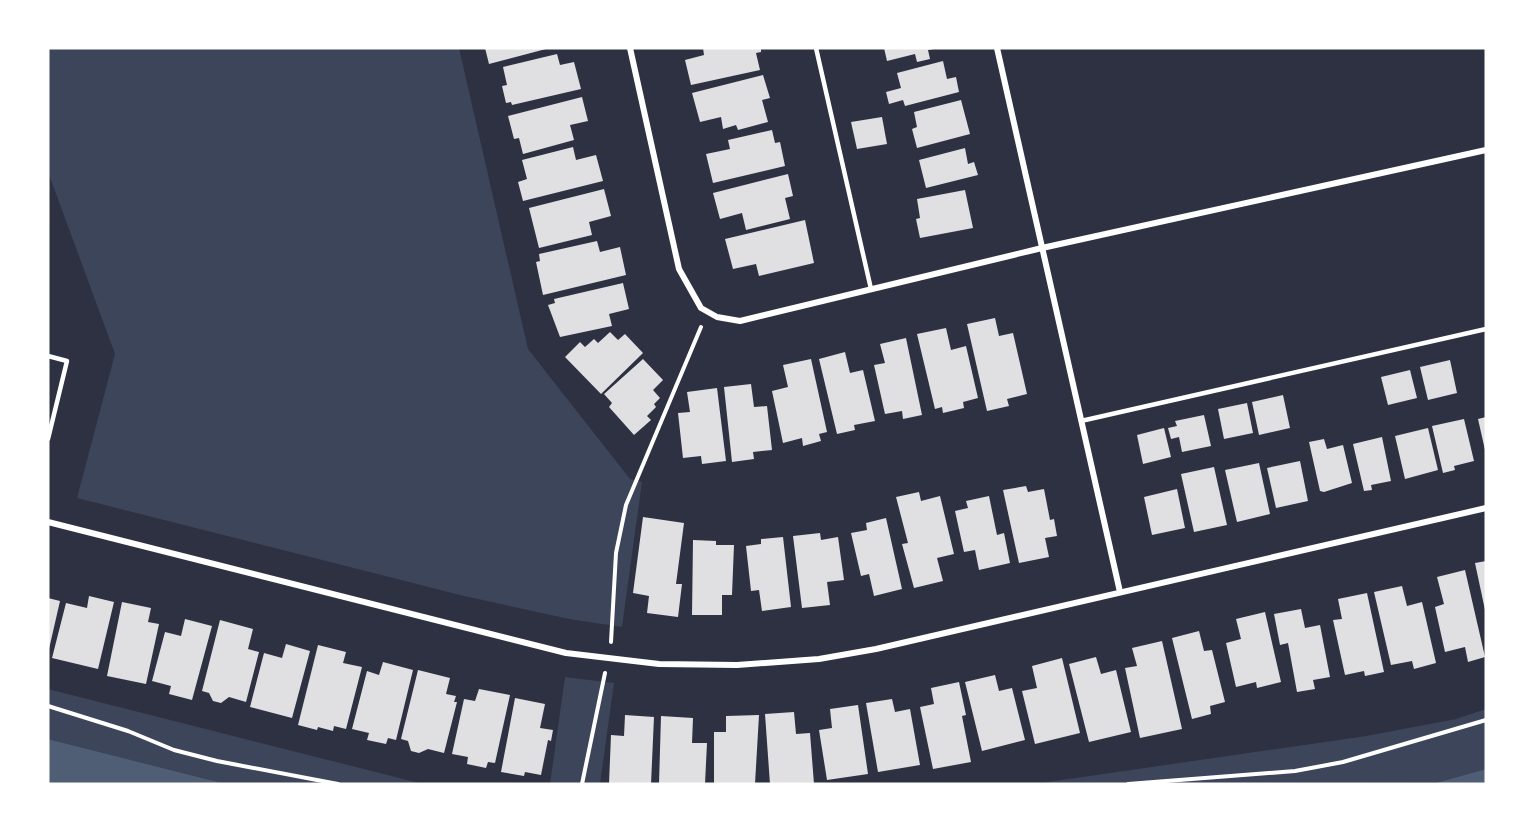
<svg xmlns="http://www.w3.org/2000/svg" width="1534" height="832" viewBox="0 0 1534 832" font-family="Arial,sans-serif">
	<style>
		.green { fill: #3c4559 }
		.water { fill: #4f5d75 }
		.building { fill: #e0e0e3 }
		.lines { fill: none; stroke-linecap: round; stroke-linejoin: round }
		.path { stroke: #fff; stroke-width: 4 }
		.service { stroke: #fff; stroke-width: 4.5 }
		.minor { stroke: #fff; stroke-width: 6 }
	</style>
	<rect width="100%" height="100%" fill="#2d3142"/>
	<g class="green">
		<polygon points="48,48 459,48 528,349 630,479 642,482 622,627 569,619 464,596 77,498 115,354 48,172"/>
		<polygon points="565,677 614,683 600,784 550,784"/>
		<polygon points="48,689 423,784 226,784 48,739"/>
		<polygon points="1486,709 1486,769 1446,782 1034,784 1366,736 1456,719"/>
	</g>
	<g class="water">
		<polygon points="48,739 226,784 48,784"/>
		<polygon points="1486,769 1486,784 1433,784"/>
	</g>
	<g class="building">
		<polygon points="485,48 546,48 546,49 489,64"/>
		<polygon points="703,48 761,48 761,52 756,53 760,70 691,85 685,60 704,55"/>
		<polygon points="884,48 934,48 934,49 928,50 930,59 917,62 915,54 887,61"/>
		<polygon points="557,54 560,65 574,62 581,89 512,105 511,102 506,103 502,86 507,85 503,67"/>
		<polygon points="943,61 947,79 956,77 959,92 905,106 903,100 889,104 886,92 901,88 897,73"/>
		<polygon points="763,75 770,98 762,100 768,122 738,130 736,125 723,129 721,117 700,122 692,93"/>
		<polygon points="582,97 588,121 570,125 574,140 523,154 519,138 514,139 508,116"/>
		<polygon points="961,100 970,134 917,148 912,129 917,127 914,112"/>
		<polygon points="882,117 887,144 857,149 851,122"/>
		<polygon points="772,130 775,143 780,142 785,166 713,183 706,154 730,149 728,140"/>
		<polygon points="573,147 576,160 596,155 603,181 523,201 518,182 527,179 522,160"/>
		<polygon points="965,148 968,164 974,162 978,175 926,188 919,160"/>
		<polygon points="788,174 793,196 785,198 790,219 746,230 742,213 720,219 713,193"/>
		<polygon points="604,189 611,216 589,222 592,235 539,248 529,208"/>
		<polygon points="965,190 973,228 920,238 916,219 920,218 917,199"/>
		<polygon points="805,220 814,263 759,276 756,264 733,269 725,239"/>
		<polygon points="597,241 600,252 620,247 626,275 543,295 536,262 540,261 539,254"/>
		<polygon points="623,283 629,309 609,314 612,326 560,337 548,305 555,303 554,299"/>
		<polygon points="995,318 999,336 1013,333 1027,394 1007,399 1009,406 987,411 967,324"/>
		<polygon points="946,328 951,350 966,346 978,398 963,402 964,408 943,413 942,407 935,409 917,334"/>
		<polygon points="610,332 618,340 625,334 643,353 601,394 565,357 580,342 585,347 594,339 598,343"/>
		<polygon points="906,338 922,415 903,419 902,411 885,414 874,365 885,363 880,344"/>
		<polygon points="845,352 850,373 863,370 875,421 854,425 855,430 837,434 819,359"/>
		<polygon points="643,359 663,380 653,390 660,398 654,404 656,407 647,416 651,420 634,435 609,407 612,403 604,394"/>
		<polygon points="811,359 827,432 819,434 821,441 803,446 802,438 783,443 772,391 788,387 783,365"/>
		<polygon points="1450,360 1457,393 1428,400 1420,367"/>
		<polygon points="1410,370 1417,398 1388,405 1381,377"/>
		<polygon points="751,384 754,407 767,406 772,450 753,452 754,459 732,462 724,387"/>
		<polygon points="717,388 726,461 702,464 701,456 683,458 678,413 690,412 687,392"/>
		<polygon points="1283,395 1290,428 1259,435 1252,402"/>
		<polygon points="1247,403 1253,433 1224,439 1218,409"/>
		<polygon points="1204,415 1211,446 1182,452 1179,437 1171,439 1168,428 1177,426 1175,421"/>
		<polygon points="1486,417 1486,450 1485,450 1478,419"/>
		<polygon points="1464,419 1474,461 1454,466 1455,470 1443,473 1432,426"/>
		<polygon points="1164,428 1171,457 1143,464 1137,435"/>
		<polygon points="1428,428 1438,470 1405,479 1395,436"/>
		<polygon points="1382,437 1391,481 1371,485 1372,490 1364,491 1353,444"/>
		<polygon points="1324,439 1327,449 1343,445 1352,483 1324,492 1320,491 1309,442"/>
		<polygon points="1300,461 1308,501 1276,508 1267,468"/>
		<polygon points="1259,463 1270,514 1237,522 1225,470"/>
		<polygon points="1214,467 1227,525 1194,532 1181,474"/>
		<polygon points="1026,486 1028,492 1044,489 1050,520 1054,519 1057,536 1045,538 1049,557 1019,563 1003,490"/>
		<polygon points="1177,489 1185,528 1152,535 1144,497"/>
		<polygon points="919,492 921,501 940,496 954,554 937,558 943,581 914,588 902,544 908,543 896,497"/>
		<polygon points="989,496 997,535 1004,533 1010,563 979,570 975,550 964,552 955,511 968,508 966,501"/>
		<polygon points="643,517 684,523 676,584 682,584 678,617 647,613 649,596 633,593"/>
		<polygon points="886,518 902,589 874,596 869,574 861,576 851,533 867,530 866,523"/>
		<polygon points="820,533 821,540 838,537 844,580 827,582 830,605 802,608 793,536"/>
		<polygon points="783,537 791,607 762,611 759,590 751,591 746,546 761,544 761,539"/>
		<polygon points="693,540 716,541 716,545 734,545 732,595 722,595 722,615 692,615"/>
		<polygon points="1486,561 1486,610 1485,610 1475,563"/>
		<polygon points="1465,570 1485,657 1468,662 1465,647 1445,652 1435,607 1444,604 1437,577"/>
		<polygon points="1402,586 1407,606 1422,602 1436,663 1414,669 1412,661 1391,665 1374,592"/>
		<polygon points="1367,593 1384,672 1365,676 1364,671 1345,675 1333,620 1342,619 1338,599"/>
		<polygon points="89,596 114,602 98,669 52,658 66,603 87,608"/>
		<polygon points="48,598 60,601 49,649 48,649"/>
		<polygon points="122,602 151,608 148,622 159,624 146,684 107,676"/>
		<polygon points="1301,609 1305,628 1320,625 1330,677 1313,680 1315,689 1297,692 1288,643 1280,645 1274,614"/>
		<polygon points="1265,612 1281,682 1257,688 1256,682 1236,687 1226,643 1241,639 1236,619"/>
		<polygon points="185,619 212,626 192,700 169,694 171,686 152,681 165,632 181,636"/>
		<polygon points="220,620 253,629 248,649 259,652 246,702 229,697 221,703 213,701 209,693 202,691"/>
		<polygon points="1199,631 1204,651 1212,650 1225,702 1210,706 1211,714 1192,719 1172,638"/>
		<polygon points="1162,641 1182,729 1140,738 1125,668 1137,666 1132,648"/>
		<polygon points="286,644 310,651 292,718 250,707 264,653 282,658"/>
		<polygon points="318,645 346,652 343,663 362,667 346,729 334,726 333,731 318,727 317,730 298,725"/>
		<polygon points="1096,657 1101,674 1116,670 1131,732 1089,742 1069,664"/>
		<polygon points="1062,658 1080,733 1035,744 1022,691 1037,688 1032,666"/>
		<polygon points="383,662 413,670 396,740 388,738 386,744 367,740 369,733 352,729 367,671 379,675"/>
		<polygon points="418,670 450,678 446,694 456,696 454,702 457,702 444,753 428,749 419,753 411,751 408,741 401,739"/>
		<polygon points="995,675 999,691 1012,688 1025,740 982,751 965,682"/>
		<polygon points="959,682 966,715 962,716 971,762 933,769 920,707 934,704 931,688"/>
		<polygon points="479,689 510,695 495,763 488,762 486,768 467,764 468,757 452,754 464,699 475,701"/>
		<polygon points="515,698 545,704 540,728 553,730 551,741 548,740 541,775 525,772 524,776 501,772"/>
		<polygon points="892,699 895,712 910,709 920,765 878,772 866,703"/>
		<polygon points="858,705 868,774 827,780 819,730 832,728 830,709"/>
		<polygon points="794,712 796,734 810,733 814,784 770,784 765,714"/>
		<polygon points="625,715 654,717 651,784 609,784 611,735 624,736"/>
		<polygon points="759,715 755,784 714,784 714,732 726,732 726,716"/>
		<polygon points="661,716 693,718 692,743 707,743 705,784 659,784"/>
	</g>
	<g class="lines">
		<g class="path">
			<polyline points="611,642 616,553 626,505 701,327"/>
			<polyline points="48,706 128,731 174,750 217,761 338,784"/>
			<polyline points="582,784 605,673"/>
			<polyline points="1128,784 1295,771 1343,762 1486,720"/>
		</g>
		<g class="service">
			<polyline points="816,48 871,289"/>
			<polyline points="48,356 67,361 48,439"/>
			<polyline points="1081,421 1486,329"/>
		</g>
		<g class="minor">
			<polyline points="630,48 679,269 701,308 717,317 740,321 1042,248 1486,150"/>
			<polyline points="997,48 1120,592"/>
			<polyline points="48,522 566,653 659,664 737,665 819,659 876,649 1486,508"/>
		</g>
	</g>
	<rect width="1534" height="832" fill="none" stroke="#ffffff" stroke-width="99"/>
</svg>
